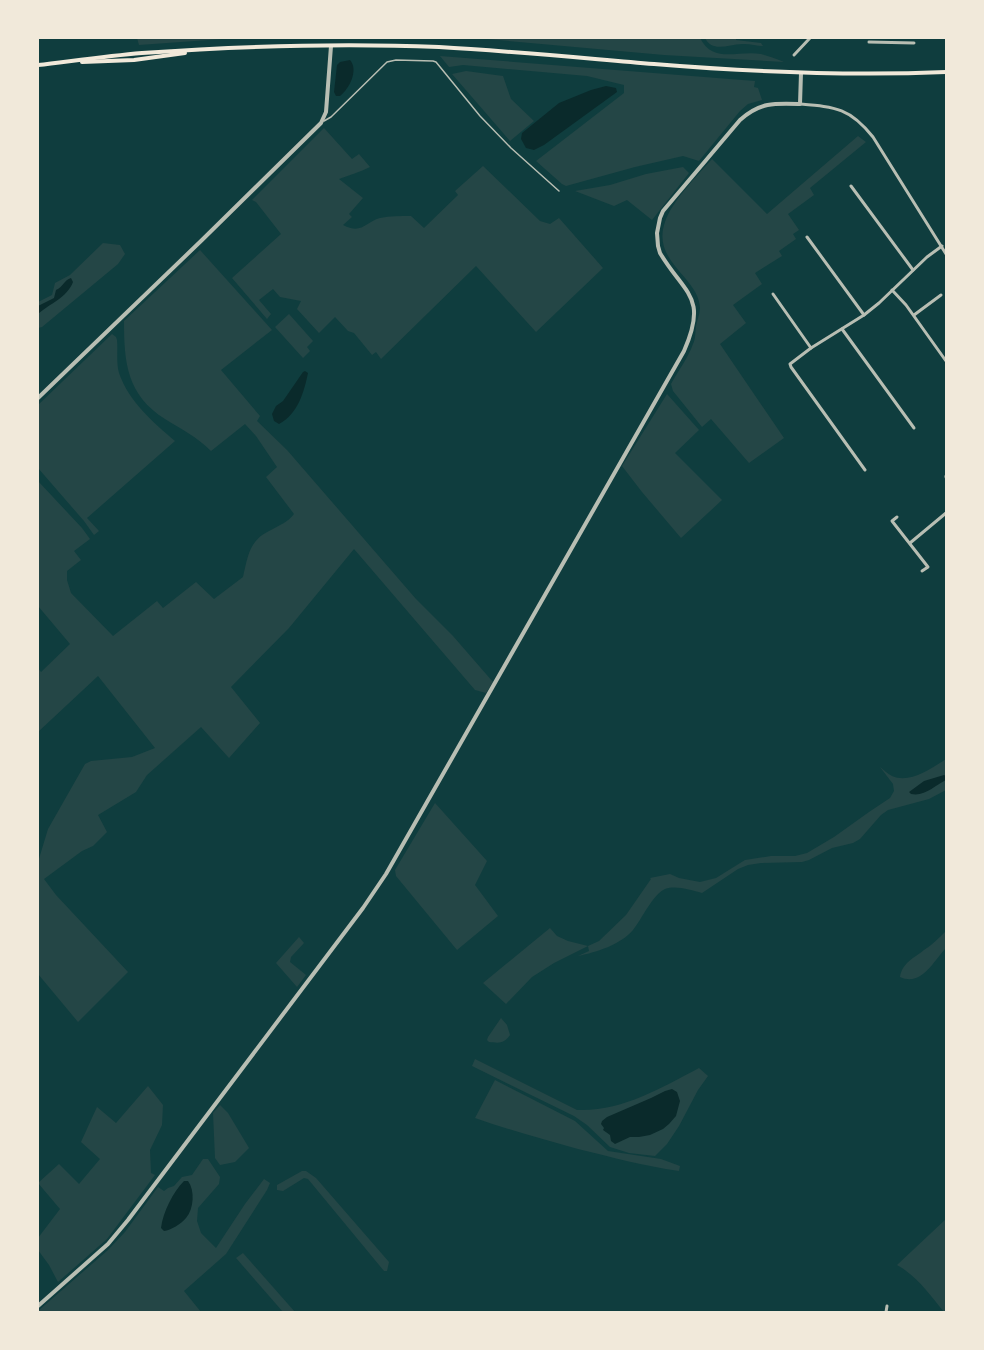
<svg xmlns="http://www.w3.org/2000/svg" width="984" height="1350" viewBox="0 0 984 1350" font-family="Manrope,sans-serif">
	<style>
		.green { fill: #244646 }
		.water { fill: #0a2a2b }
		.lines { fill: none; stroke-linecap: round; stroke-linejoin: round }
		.service { stroke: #b8beb3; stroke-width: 1.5 }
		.minor { stroke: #b8beb3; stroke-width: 3 }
		.tertiary { stroke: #b8beb3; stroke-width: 4 }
		.secondary { stroke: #f1e9da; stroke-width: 4 }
	</style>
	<rect width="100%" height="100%" fill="#0f3d3e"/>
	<g class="green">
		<polygon points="137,38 237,38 139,45"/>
		<path d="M476,38h224c13,26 38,12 61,16 8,2 15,5 23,8l-120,-7z"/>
		<path d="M705,38h31v2l25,3 2,3c-6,0 -12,-2 -19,-2 -14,-1 -31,10 -39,-6z"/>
		<polygon points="440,56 755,81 754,87 758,88 762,100 748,104 740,111 699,161 683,156 635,167 566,186 562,184 536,161 624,93 624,85 587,76 463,65 449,67"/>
		<polygon points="466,71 503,76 511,99 534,121 510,141 452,74"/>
		<path d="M324,128l28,31 7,-5 11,13c-10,5 -21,8 -31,12l24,19 -14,16 3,3 -9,8c19,10 22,-3 37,-7 10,-2 21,-2 31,-2l13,12 34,-33 -3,-4 28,-25 57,55 10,3 9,-6 44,50 -67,64 -60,-66 -95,93 -5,-7 -4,3 -18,-22 -6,-2 -13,-14 -16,16 -22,-24 4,-8 -21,-4 -7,-8 -14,11 12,14 -4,5 -35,-41 49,-44 -25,-32 -4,-2z"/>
		<path d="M858,136l8,6 -56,46 4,7 -26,19 11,16 -6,4 3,5 -17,12 3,5 -27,17 7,11 -29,21 13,18 -26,21 64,94 -35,25 -38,-44 -9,8 -29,-36 -2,-7c7,-13 17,-26 22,-40 3,-6 2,-12 3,-18 1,-6 4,-12 4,-18 -1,-31 -49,-46 -35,-86 7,-21 32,-46 47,-63l55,55z"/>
		<polygon points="683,167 689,173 652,220 627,200 614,206 575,191 610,185 646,174"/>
		<polygon points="103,243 120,245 125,254 118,264 42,327 38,328 38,302 52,295 55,283 70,275"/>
		<path d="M200,250l72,80 -51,40 39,46 -3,5 30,29 129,149 37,37 40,46 -7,11 -11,-3 -121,-141 -65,79 -58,59 29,36 -31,35 -28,-31 -54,48 -11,17 -38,23 9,17 -14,14 -11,5 -38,28 12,16 72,77 -50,50 -40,-48v-112l10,-33 37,-65 6,-3 41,-4 23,-9 -57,-72 -60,56v-64l3,4 29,-28 -32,-38v-125l44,47 8,11 -16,12 7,9 -14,11v9l4,13 42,43 44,-35 6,7 33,-26 18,17 29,-22c5,-21 6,-37 28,-47 9,-5 17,-8 23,-16l-28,-37 11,-10 -21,-31 -11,-12 -34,27c-14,-14 -30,-22 -46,-32 -38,-24 -41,-56 -41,-98z"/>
		<polygon points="289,314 313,341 307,347 310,351 303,358 275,327"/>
		<path d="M112,334l4,3 1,3c1,10 -1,23 2,33 10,29 34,49 56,68l-88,77 12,13 -5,4 -10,-14 -46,-53v-63z"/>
		<polygon points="667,394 699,430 675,453 722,500 681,538 642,492 622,466"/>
		<path d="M946,759v31l-17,9 -41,11 -7,5 -21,24 -7,4 -21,5 -23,12 -7,2 -41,1 -13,2 -10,4 -36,24c-11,-3 -26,-8 -37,-4 -12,5 -23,30 -32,41 -13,15 -36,22 -55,26l11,-5 -1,-5 -34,17 -22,14 -26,27 -23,-21 67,-55 7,8 11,5 20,5 11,-5 27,-26 25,-36 -1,-1 20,-4 9,4 21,4 16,-4 29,-18 26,-4h24l12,-3 27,-16 35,-25 21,-14 4,-7 -1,-7 -13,-17c4,3 8,7 12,9 18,8 40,-8 54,-17z"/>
		<polygon points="435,803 487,861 475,885 498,916 457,950 396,876 395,870"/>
		<path d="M946,931v17c-12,12 -24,39 -46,29 2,-14 14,-19 24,-27 8,-5 15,-12 22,-19z"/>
		<polygon points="299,937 304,943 291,957 290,962 306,975 297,987 276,963"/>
		<path d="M501,1018l6,7 3,10c-6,9 -11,8 -21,7l-2,-2 1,-3z"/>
		<path d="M475,1059l102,51c44,2 84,-22 122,-42l9,8 -10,14 -19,36 -12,18 -12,12 -26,-3 -19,-6 -23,-22 -13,-9 -102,-50z"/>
		<path d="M495,1080l80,41 33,30 53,8 19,7 -1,5c-35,-5 -68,-14 -101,-22 -35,-10 -69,-19 -103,-31z"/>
		<polygon points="148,1086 163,1105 162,1125 150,1150 151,1173 155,1175 107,1239 58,1282 49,1265 38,1250 38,1238 60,1209 38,1183 59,1164 79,1184 100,1159 81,1142 97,1107 116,1123"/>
		<polygon points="220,1105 228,1113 249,1148 235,1162 220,1165 215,1158 213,1113"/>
		<polygon points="203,1159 208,1159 220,1177 219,1184 198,1208 197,1221 201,1233 216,1248 245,1204 264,1179 270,1183 267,1190 226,1254 184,1291 201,1312 38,1312 38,1311 108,1250 125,1232 158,1187 164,1191 168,1188 174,1186 182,1177 192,1175"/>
		<polygon points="302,1171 306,1171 316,1178 389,1262 387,1271 384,1271 308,1179 304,1178 283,1191 277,1190 277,1185"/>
		<path d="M946,1219v93h-2c-14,-17 -27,-36 -47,-47z"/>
		<polygon points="243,1253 295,1312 283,1312 236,1258"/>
	</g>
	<g class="water">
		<path d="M350,60c9,10 -1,29 -10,36h-4l-2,-4 3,-27 3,-3z"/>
		<polygon points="606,86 616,88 617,92 544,145 534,150 526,148 521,139 522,133 559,103 591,90"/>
		<path d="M71,278l2,4c-6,16 -24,22 -35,32v-8l16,-8 2,-8c7,-3 8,-10 15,-12z"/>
		<path d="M305,371l3,2c-4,19 -10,41 -29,51l-5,-3 -2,-7 4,-8 7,-5 20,-29z"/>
		<path d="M944,775l2,1v4c-11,5 -21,17 -35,14l-2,-2 15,-11z"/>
		<polygon points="672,1089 677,1092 680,1101 676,1116 669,1124 663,1129 650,1135 639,1137 630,1137 615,1144 611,1141 610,1135 603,1130 604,1128 601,1124 602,1121 607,1117 651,1098 665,1091"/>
		<path d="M184,1181h4c7,9 6,28 -2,37 -5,6 -15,12 -22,13l-3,-3c2,-16 12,-36 23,-47z"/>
	</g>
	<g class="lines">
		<polyline class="service" points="324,121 331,117 387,62 396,60 433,61 436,62 480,116 511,148 559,191"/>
		<g class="minor">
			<polyline points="869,42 914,43"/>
			<polyline points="794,55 810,38"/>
			<path d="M800,104c36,3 50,4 73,33l73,117"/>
			<polyline points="851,186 913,270"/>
			<polyline points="807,237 864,315"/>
			<polyline points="892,290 906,305 946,361"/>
			<polyline points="773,294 811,348"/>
			<polyline points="914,315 941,295"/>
			<polyline points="842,329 914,428"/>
			<polyline points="865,470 791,367 790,364 811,348 864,315 879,303 927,257 942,246"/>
			<polyline points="946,477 946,476"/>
			<polyline points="897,517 892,521 928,567 922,571"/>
			<polyline points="910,543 946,513"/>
			<polyline points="886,1312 887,1306"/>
		</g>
		<g class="tertiary">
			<polyline points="38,398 202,240 321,123 326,112 331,46"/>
			<path d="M38,1306l70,-62 20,-24 235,-312 23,-34 298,-523c24,-55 1,-56 -24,-98l-2,-7 -1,-13 3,-15 3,-7 77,-91c20,-18 35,-17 60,-16l1,-31"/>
		</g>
		<g class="secondary">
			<polyline points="82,62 134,60 185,53"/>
			<path d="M38,65c34,-4 69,-9 104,-12 99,-7 199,-10 297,-6 72,4 143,11 215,17 97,8 195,12 292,8"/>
		</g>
	</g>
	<rect width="984" height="1350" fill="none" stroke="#f1e9da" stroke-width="78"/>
</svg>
